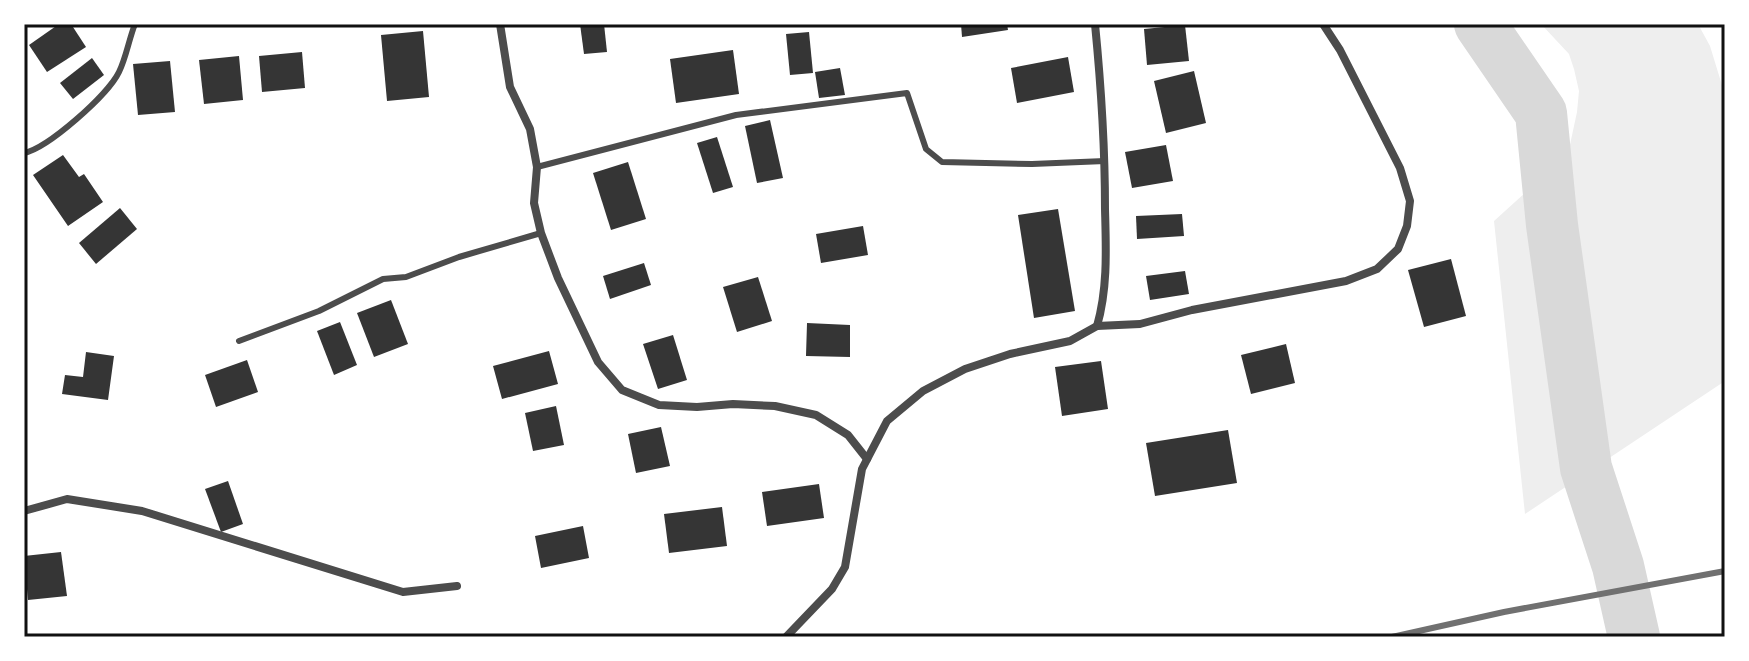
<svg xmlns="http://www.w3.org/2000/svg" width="1749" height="661" viewBox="0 0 1749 661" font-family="'DejaVu Sans',sans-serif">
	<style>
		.green { fill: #eee }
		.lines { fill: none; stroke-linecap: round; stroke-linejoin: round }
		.river { stroke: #d9d9d9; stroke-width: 52 }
		.building { fill: #353535 }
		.service { stroke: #4c4c4c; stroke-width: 6 }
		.minor { stroke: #4c4c4c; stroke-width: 8 }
		.rail { stroke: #707070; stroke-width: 6 }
		.neatline { fill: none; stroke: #111; stroke-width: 3 }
	</style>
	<rect width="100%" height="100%" fill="#fff"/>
	<polygon class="green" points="1541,24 1698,24 1710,46 1725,95 1725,381 1525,514 1494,221 1568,154 1577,112 1579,91 1574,69 1569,54"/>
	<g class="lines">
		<polyline class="river" points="1480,24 1541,113 1552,225 1586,468 1618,566 1634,637"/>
	</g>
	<g class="building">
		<polygon points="59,24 71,24 86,47 47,72 29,45"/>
		<polygon points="580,24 604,24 607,52 584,54"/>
		<polygon points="961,24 1007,24 1008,30 962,37"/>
		<polygon points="1185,25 1189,61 1147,65 1144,29"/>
		<polygon points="423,31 429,97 387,101 381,35"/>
		<polygon points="809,32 813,73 790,75 786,34"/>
		<polygon points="733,50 739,94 676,103 670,59"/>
		<polygon points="302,52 305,88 262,92 259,56"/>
		<polygon points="239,56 243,100 204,104 199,60"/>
		<polygon points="1068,57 1074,92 1017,103 1011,68"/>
		<polygon points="92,58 104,75 73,99 60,83"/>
		<polygon points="170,61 175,112 138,115 133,64"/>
		<polygon points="840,68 845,95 819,98 815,72"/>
		<polygon points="1194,71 1206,123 1166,133 1154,81"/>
		<polygon points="770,120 783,178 757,183 745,126"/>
		<polygon points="717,137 733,187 713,193 697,143"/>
		<polygon points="1166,145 1173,181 1132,188 1125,152"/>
		<polygon points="63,155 79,177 84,174 103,202 68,226 33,175"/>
		<polygon points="628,162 646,219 611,230 593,173"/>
		<polygon points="120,208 137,229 96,264 79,243"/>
		<polygon points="1058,209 1075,311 1034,318 1018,215"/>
		<polygon points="1182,214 1184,236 1137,239 1136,216"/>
		<polygon points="863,226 868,255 821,263 816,234"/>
		<polygon points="1451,259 1466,316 1424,327 1408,270"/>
		<polygon points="644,263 651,285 610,299 603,276"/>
		<polygon points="1185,271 1189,294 1150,300 1146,276"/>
		<polygon points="758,277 772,321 737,332 723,287"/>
		<polygon points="391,300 408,344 374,357 357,313"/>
		<polygon points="340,322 357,365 334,375 317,331"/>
		<polygon points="807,323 850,325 850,357 806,356"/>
		<polygon points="673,335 687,380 658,389 643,344"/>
		<polygon points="1286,344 1295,383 1251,394 1241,355"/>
		<polygon points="549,351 558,384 502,399 493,366"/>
		<polygon points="86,352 114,356 108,400 62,394 65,375 83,377"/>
		<polygon points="247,360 258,392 216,407 205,375"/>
		<polygon points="1101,361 1108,409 1062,416 1055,367"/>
		<polygon points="556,406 564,445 533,451 525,413"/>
		<polygon points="661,427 670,466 636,473 628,434"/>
		<polygon points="1228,430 1237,483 1155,496 1146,443"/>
		<polygon points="228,481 243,524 221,532 205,489"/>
		<polygon points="819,484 824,518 767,526 762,492"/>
		<polygon points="722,507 727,546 669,553 664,514"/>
		<polygon points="583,526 589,558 541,568 535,536"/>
		<polygon points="61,552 67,596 28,600 24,556"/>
	</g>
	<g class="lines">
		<g class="service">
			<path d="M24,153c24,-5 84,-58 95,-81 7,-14 10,-33 16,-48"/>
			<polyline points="537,167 736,115 907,93 926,149 942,162 1032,164 1105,161"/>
			<polyline points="239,341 319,311 383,279 406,277 459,257 541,233"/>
		</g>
		<g class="minor">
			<polyline points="500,24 510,87 530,129 537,167 534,203 541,233 558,278 598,362 622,390 659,405 697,407 733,404 775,406 816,415 848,435 867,459"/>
			<path d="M1095,24c6,61 10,123 10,185 1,39 3,79 -8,117"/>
			<polyline points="24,511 67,499 142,511 403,592 457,586"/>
			<polyline points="786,637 832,589 845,567 862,469 887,421 923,391 965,369 1010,354 1070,341 1097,326 1140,324 1192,310 1346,281 1377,269 1398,249 1407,226 1410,201 1400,168 1340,50 1323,24"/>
		</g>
		<polyline class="rail" points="1392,637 1504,612 1725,571"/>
	</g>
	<rect width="1749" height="661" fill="none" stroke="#ffffff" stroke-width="52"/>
	<rect x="26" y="26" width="1697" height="609" class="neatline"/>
</svg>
